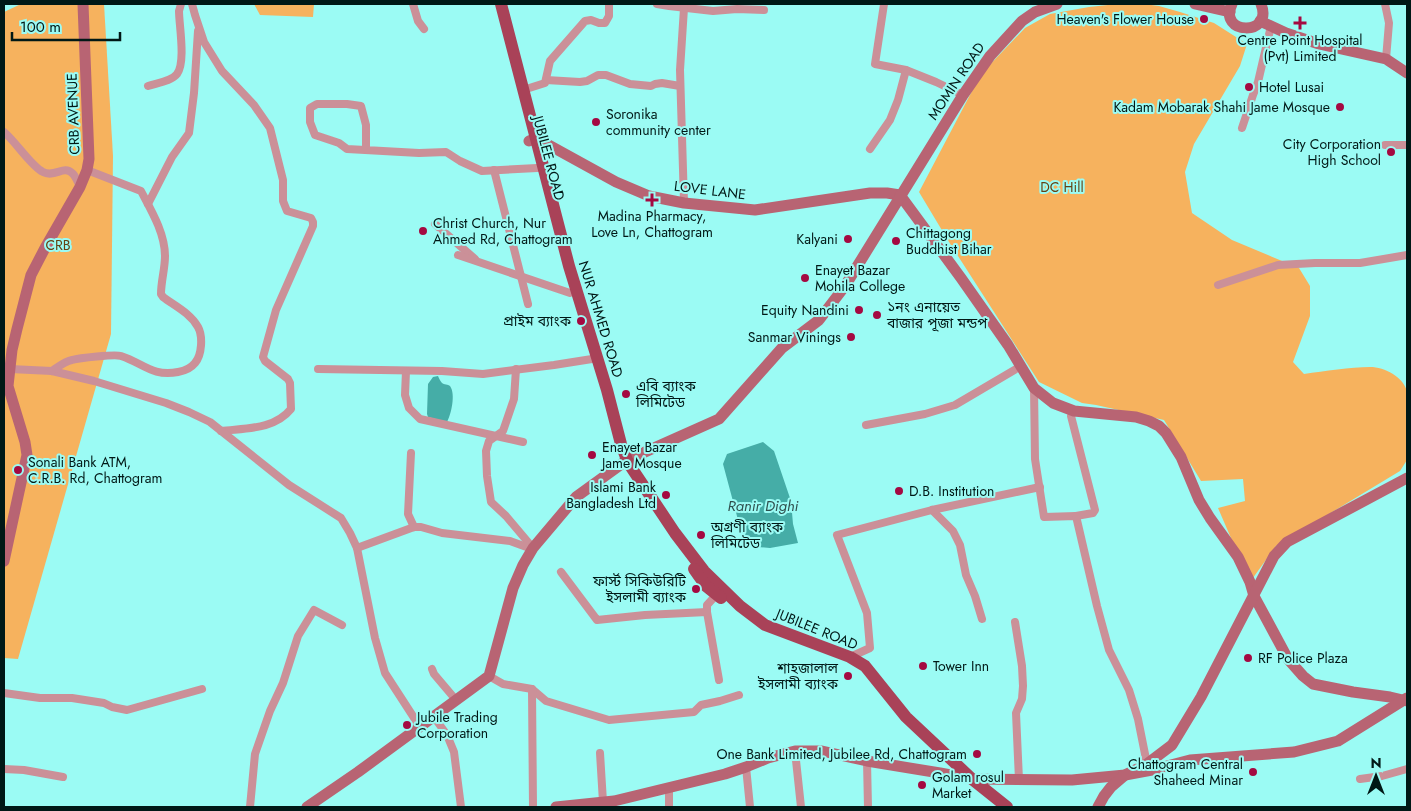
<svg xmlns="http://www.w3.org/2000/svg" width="1411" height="811" viewBox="0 0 1411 811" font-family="Jost,'Noto Sans Bengali',sans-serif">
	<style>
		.green { fill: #f6b25e }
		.water { fill: #45ada7 }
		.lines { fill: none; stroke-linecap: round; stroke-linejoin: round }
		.street { stroke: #cb9098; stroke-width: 8 }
		.secondary { stroke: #b86473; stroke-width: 11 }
		.primary { stroke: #a94258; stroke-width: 12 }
		.poi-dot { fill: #a40941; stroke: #9bfbf4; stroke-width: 2 }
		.labels { text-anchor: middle; stroke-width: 4; stroke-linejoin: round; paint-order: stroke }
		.poi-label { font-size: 14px; fill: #001816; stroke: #9bfbf4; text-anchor: start }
		.street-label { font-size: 14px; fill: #001816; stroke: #9bfbf4 }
		.park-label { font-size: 14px; fill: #644214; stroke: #9bfbf4 }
		.water-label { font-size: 15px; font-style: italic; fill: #30504e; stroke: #9bfbf4 }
	</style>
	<rect width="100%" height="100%" fill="#9bfbf4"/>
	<g class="green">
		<polygon points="21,4 104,4 113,156 111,334 18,659 4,658 4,12"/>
		<polygon points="254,4 314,4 313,17 260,15"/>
		<path d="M1117,4h27l15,2 21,6 34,11 33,21 -7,22 -46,78 -9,28 7,41 40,27 67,28 11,18v30l-17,46 11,12c21,-3 46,-7 66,-7 15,0 33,10 37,24v69l-7,11 -124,75 -26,36 -32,-74 27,-7 -2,-22 -42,2 -37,-61 -68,-15 -14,-2 -43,-21 -90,-140 -30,-50 62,-118 44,-46 25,-14 39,-7z"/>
	</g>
	<g class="water">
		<path d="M438,376c1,2 2,5 4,7 2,2 6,1 8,3 6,8 1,29 -3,36l-19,-5 -1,-3 1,-30 5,-7z"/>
		<polygon points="763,442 774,451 791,501 793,524 798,543 770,548 745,546 723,464 727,454"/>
	</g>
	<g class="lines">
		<g class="street">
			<path d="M192,4l3,11 9,27 18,29 32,34 16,23 13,52v21l4,10 24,7 2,4v4l-37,84 -13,47 2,4 23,18 2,4 1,26c-17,21 -46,19 -70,22"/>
			<polyline points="413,4 418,21 424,29"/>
			<polyline points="657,4 669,6 713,11 737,9 764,10"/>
			<polyline points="884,4 875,64 906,70 936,82 963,95"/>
			<polyline points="1385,4 1389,23 1386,59"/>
			<polyline points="684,8 680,70 684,203"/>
			<polyline points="546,80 580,82 587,81 598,75 606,75 630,84 651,86 655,84 662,83 680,86"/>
			<path d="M148,86c9,-3 24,-5 29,-12 9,-12 2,-49 2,-63l2,-7"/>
			<polyline points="523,90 545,83 550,61 585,21 591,20 599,23 605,23 609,16 609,4"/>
			<polyline points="1242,128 1253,95 1258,82 1271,26"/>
			<path d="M4,132c12,10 27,34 39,40 11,6 21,-7 29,1 4,3 6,10 8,14"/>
			<polyline points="1385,145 1407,145"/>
			<polyline points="870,149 890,120 898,100 906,70"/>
			<polyline points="366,150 366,125 361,106 347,104 317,104 310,108 310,122 315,135 339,143 347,149 419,153 446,152 460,161 482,171 537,168"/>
			<polyline points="494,170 528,304"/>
			<polyline points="148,204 172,157 189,133 194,93 198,31"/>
			<polyline points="435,224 475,259"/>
			<polyline points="458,255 570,293"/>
			<polyline points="1218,285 1278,265 1315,263 1360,263 1407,255"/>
			<polyline points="10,369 52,371 94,381 166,403 189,412 210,422 289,485 341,518 350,533 357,548 375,638 385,673 420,727"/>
			<polyline points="318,369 442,371 483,374 554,365 592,359"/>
			<polyline points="516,369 514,399 503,431 489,441 486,451 487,476 491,502 506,516 533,548"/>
			<path d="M52,371c6,-4 13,-10 20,-11 7,-2 43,-6 49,-4 22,7 31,21 57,16 6,-1 13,-4 17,-9 7,-8 8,-27 3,-36 -8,-14 -23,-21 -35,-30l-2,-3c0,-13 4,-25 4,-38 0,-23 -14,-46 -24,-65l-54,-21"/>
			<polyline points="406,371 405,395 409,408 420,419 523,442"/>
			<polyline points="1034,388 1035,459 1044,517 1076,516 1097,606 1109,650 1129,690 1138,719 1147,764"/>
			<polyline points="1074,411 1071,416 1095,510 1093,513 1076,516"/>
			<polyline points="866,425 925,414 955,405 1021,366"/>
			<polyline points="411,453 408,514 414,527"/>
			<polyline points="932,510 953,531 960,545 966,575 975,596 982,619"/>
			<polyline points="357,548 414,527 421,527 442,533 510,541 532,549"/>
			<polyline points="561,572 597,620 645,615 707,612"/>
			<polyline points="719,592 707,605 707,612 719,680"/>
			<polyline points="1015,622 1022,666 1023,686 1022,699 1016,713 1019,780"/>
			<polyline points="850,657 870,648 867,613 837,535 932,510 1040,487"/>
			<polyline points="432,669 434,674 456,700"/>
			<polyline points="489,676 503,684 532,689 546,701 609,720 694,712 701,705 720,701 739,695"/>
			<polyline points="532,689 533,807"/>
			<polyline points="4,693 40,698 72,698 104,703 112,707 127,710 202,689"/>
			<polyline points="434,717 447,735 454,752 461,807"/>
			<polyline points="795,751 801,807"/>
			<polyline points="600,753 603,802"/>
			<polyline points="867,761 868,807"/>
			<polyline points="746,767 750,807"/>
			<polyline points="4,769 24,770 63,777"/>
			<polyline points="1360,779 1382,776 1407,769"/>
			<polyline points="250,807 255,754 270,711 283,683 298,636 314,610 342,625"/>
			<polyline points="669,807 669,788"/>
		</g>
		<g class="secondary">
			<polyline points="1195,4 1230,12"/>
			<path d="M1232,4c-15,31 42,33 29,0"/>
			<polyline points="1260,21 1286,33 1319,44 1386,59 1407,73"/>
			<polyline points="529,141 536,138 616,182 649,196 684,203 755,210 870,193 887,193 900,195"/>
			<polyline points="900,195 961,278 1008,345 1034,388 1053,403 1074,411 1136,417 1149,421 1159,426 1166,433 1181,457 1199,500 1210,518 1238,557 1250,582 1254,596 1288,659 1303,676 1313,684 1353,692 1390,697 1407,701"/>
			<polyline points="4,561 27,455 25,442 8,386 12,350 17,329 31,275 45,248 80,187 87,170 89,159 83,4"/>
			<polyline points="307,807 358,772 489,676 513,588 523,565 533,548 576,497 627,460 719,419 782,348 819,320 845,286 963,95 990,56 1022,21 1035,12 1057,4"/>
			<polyline points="556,807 614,801 725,774 746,767 768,758 795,751 822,751 867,761 940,773 972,779 1072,780 1125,775 1152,770 1190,760 1294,752 1338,741 1407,698"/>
			<polyline points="1098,807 1104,796 1111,787 1125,775 1147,764 1172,745 1201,697 1274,556 1287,542 1407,478"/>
		</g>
		<g class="primary">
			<polyline points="501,4 569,266 607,390 621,444 627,460 631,467 675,533 704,571 740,606 765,625 850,657 865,666 906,717 972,779 1007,807"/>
			<polyline points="694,569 706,586 721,598"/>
		</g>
	</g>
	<g class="poi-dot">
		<circle cx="1204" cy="19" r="5"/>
		<path d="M1297.5 15.5h5v5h5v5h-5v5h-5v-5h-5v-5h5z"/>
		<circle cx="1249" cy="87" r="5"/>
		<circle cx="1340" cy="107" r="5"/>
		<circle cx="596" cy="122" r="5"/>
		<circle cx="1391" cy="152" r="5"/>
		<path d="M649.5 192.5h5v5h5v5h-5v5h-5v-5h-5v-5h5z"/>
		<circle cx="423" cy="231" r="5"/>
		<circle cx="848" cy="239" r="5"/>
		<circle cx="896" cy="241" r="5"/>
		<circle cx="805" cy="278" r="5"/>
		<circle cx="859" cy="310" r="5"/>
		<circle cx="877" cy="315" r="5"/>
		<circle cx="581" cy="321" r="5"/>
		<circle cx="851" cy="337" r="5"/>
		<circle cx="626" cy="394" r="5"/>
		<circle cx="592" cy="455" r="5"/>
		<circle cx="18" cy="470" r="5"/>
		<circle cx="899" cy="491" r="5"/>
		<circle cx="666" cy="495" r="5"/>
		<circle cx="701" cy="535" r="5"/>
		<circle cx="696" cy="589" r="5"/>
		<circle cx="1248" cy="658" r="5"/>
		<circle cx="923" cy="666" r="5"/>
		<circle cx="848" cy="676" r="5"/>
		<circle cx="407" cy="725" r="5"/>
		<circle cx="977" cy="754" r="5"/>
		<circle cx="1253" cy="772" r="5"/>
		<circle cx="922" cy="785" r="5"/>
	</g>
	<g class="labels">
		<g class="poi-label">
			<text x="1194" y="24" text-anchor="end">Heaven's Flower House</text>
			<text x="1300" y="45" text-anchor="middle">Centre Point Hospital<tspan x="1300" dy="16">(Pvt) Limited</tspan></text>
			<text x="1259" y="92">Hotel Lusai</text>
			<text x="1330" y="112" text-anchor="end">Kadam Mobarak Shahi Jame Mosque</text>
			<text x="606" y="119">Soronika<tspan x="606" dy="16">community center</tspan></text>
			<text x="1381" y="149" text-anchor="end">City Corporation<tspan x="1381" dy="16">High School</tspan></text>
			<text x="652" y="221" text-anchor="middle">Madina Pharmacy,<tspan x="652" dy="16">Love Ln, Chattogram</tspan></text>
			<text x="433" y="228">Christ Church, Nur<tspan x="433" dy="16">Ahmed Rd, Chattogram</tspan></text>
			<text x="906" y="238">Chittagong<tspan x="906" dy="16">Buddhist Bihar</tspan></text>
			<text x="838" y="244" text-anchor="end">Kalyani</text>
			<text x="815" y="275">Enayet Bazar<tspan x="815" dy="16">Mohila College</tspan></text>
			<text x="887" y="312">১নং এনায়েত<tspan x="887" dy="16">বাজার পূজা মন্ডপ</tspan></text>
			<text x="849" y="315" text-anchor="end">Equity Nandini</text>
			<text x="571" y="326" text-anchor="end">প্রাইম ব্যাংক</text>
			<text x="841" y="342" text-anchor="end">Sanmar Vinings</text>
			<text x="636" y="391">এবি ব্যাংক<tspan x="636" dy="16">লিমিটেড</tspan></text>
			<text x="602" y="452">Enayet Bazar<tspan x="602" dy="16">Jame Mosque</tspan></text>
			<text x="28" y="467">Sonali Bank ATM,<tspan x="28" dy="16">C.R.B. Rd, Chattogram</tspan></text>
			<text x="656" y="492" text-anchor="end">Islami Bank<tspan x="656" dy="16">Bangladesh Ltd</tspan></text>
			<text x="909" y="496">D.B. Institution</text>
			<text x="711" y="532">অগ্রণী ব্যাংক<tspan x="711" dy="16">লিমিটেড</tspan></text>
			<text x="686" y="586" text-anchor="end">ফার্স্ট সিকিউরিটি<tspan x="686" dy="16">ইসলামী ব্যাংক</tspan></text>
			<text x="1258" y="663">RF Police Plaza</text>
			<text x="933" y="671">Tower Inn</text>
			<text x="838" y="673" text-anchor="end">শাহজালাল<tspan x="838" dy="16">ইসলামী ব্যাংক</tspan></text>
			<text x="417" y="722">Jubile Trading<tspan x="417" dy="16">Corporation</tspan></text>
			<text x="967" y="759" text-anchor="end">One Bank Limited, Jubilee Rd, Chattogram</text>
			<text x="1243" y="769" text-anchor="end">Chattogram Central<tspan x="1243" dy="16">Shaheed Minar</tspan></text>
			<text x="932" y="782">Golam rosul<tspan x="932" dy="16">Market</tspan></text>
		</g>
		<g class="street-label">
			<text transform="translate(956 81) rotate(-56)" y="5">MOMIN ROAD</text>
			<text transform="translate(73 114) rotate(-92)" y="5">CRB AVENUE</text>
			<text transform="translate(549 158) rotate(75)" y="5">JUBILEE ROAD</text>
			<text transform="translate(710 190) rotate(7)" y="5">LOVE LANE</text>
			<text transform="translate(601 319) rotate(73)" y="5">NUR AHMED ROAD</text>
			<text transform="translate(817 629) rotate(22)" y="5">JUBILEE ROAD</text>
		</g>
		<g class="park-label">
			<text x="1062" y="192">DC Hill</text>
			<text x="58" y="250">CRB</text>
		</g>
		<g class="water-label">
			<text x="763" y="511">Ranir Dighi</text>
		</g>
	</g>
	<rect width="1411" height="811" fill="none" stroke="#001816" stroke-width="10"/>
	<g transform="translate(1376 776)" stroke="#9bfbf4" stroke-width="4" paint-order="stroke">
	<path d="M0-4L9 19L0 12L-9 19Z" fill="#001816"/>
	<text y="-8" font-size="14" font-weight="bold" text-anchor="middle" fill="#001816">N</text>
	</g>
	<path d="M12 32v8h108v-8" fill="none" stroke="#001816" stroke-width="2.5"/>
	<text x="20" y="32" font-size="15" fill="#001816" stroke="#9bfbf4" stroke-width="4" paint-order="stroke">100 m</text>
</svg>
